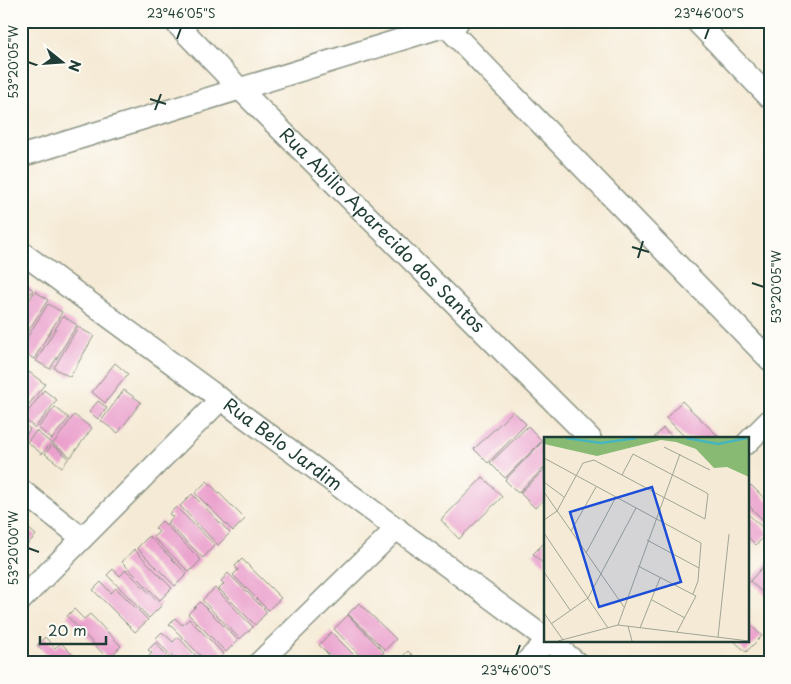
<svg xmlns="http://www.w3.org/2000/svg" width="791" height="684" viewBox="0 0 791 684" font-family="'Playpen Sans',sans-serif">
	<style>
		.building { fill: #ea9fcc }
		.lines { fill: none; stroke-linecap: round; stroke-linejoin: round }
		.minor-casing { stroke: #8a9484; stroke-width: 24 }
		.minor { stroke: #fff; stroke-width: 21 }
		.ticks { fill: none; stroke: #1f3d34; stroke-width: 2 }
		.labels { text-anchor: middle; stroke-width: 5; stroke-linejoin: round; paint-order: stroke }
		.street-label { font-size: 18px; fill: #1f3d34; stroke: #fdfcf7 }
		.inset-river { fill: none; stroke: #46b5be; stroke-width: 2.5 }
		.inset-road { fill: none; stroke: #9fa595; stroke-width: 1 }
		.view { fill: #1d4ed8; fill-opacity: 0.15; stroke: #1d4ed8; stroke-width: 2.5 }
		.inset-edge { fill: none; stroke: #1f3d34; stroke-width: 2.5 }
		.neatline { fill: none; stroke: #1f3d34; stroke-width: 2 }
		.ticks-label { font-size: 12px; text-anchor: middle; fill: #1f3d34 }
	</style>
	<rect width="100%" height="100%" fill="#fdfcf7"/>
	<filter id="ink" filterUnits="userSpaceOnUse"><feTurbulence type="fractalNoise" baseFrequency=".02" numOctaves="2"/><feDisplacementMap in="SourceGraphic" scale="10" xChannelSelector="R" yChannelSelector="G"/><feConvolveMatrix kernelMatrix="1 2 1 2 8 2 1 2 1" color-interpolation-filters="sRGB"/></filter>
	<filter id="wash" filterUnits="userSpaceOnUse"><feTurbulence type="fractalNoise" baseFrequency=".0096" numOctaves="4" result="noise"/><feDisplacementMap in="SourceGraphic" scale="20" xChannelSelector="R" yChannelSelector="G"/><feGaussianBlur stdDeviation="1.12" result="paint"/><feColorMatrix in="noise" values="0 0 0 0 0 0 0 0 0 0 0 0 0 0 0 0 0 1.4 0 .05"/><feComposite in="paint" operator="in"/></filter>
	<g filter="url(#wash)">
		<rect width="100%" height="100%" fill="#f5ead5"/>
		<g id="blocks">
			<g class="building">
				<polygon points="21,281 33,290 21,308"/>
				<polygon points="35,291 48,300 21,342 21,313"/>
				<polygon points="48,304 62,312 34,359 21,351 21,347"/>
				<polygon points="63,316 77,325 50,369 36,361"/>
				<polygon points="78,327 94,336 70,377 54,368"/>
				<polygon points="115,363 128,374 105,403 92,392"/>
				<polygon points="29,372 45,384 21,414 21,381"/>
				<polygon points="44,390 57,400 35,428 23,418"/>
				<polygon points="124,390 141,402 118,433 101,421"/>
				<polygon points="98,401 107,408 98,419 89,412"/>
				<polygon points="682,401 718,436 716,438 686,438 666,418"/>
				<polygon points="55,407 69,418 52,439 38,428"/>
				<polygon points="513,411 526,424 488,463 474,449"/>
				<polygon points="74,415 92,428 71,457 53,444"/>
				<polygon points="21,422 30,429 23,440 21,439"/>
				<polygon points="528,426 542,441 505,478 490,463"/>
				<polygon points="663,428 674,438 654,438"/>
				<polygon points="36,431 51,443 42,454 27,442"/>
				<polygon points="543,441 545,443 545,467 518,493 505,480"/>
				<polygon points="52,445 69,458 62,467 45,454"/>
				<polygon points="545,469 545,499 535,508 520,493"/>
				<polygon points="483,477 502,497 459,539 441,520"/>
				<polygon points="207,481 245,519 233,531 195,493"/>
				<polygon points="751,485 770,504 770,527 747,504 747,489"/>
				<polygon points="192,494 230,533 218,545 180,506"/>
				<polygon points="176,507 215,545 203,558 167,523 173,517 169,514"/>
				<polygon points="747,513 768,533 756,545 747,536"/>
				<polygon points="162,521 201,560 189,572 153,537 159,532 155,528"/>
				<polygon points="21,522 36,535 24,548 21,546"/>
				<polygon points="149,536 187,574 175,586 137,548"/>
				<polygon points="545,542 545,565 533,554"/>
				<polygon points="134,549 172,588 160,600 122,562"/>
				<polygon points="242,559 281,598 268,610 233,575 238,570 235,566"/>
				<polygon points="768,561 770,563 770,592 766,596 750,581"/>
				<polygon points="113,569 120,576 126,570 162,605 149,618 107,575"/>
				<polygon points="228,573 267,612 255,625 219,589 224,584 221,581"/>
				<polygon points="101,582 111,593 116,588 148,620 135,632 93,590"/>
				<polygon points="215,588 253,627 240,639 202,600"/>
				<polygon points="200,602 238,640 226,652 188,614"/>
				<polygon points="359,603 396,639 385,650 348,614"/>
				<polygon points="74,609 84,619 90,614 121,646 108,659 67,616"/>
				<polygon points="348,615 384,652 373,663 367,663 334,629"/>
				<polygon points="175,618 182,625 189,619 224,654 215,663 208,663 169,624"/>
				<polygon points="747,622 762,636 746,652 733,640 747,640"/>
				<polygon points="162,632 173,642 178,637 203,663 178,663 155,639"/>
				<polygon points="331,632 362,663 337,663 319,645"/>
				<polygon points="45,637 55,648 61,643 81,663 55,663 37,645"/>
				<polygon points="155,643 175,663 151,663 146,659 152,653 148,650"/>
				<polygon points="408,651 420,663 399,663 398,661"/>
			</g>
		</g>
	</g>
	<g filter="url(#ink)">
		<use href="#blocks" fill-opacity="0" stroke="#8a9484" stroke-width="1"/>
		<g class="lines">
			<g class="minor-casing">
				<g id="minor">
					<path id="s1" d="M174,21l66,68 350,349"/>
					<polyline points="696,21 770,98"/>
					<polyline points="445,25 770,360"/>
					<polyline points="21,156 458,22"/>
					<path id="s2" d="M21,252l524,386"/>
					<polyline points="747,443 770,420"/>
					<polyline points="21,490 82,538"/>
					<polyline points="21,600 221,399"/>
					<polyline points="548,640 577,663"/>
					<polyline points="259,663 397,528"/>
					<polyline points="525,663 548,640"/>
				</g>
			</g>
			<use href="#minor" class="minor"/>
		</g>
	</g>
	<path class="ticks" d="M177,39l4,-11M705,39l4,-11M28,62l11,4M150,99l16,5M155,110l6,-16M632,247l17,5M638,258l5,-17M752,283l12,4M28,548l11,4M516,656l4,-11"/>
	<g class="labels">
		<g class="street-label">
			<text dy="6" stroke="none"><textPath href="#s1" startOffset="295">Rua Abilio Aparecido dos Santos</textPath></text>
			<text dy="6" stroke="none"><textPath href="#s2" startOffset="325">Rua Belo Jardim</textPath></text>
		</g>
	</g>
	<g transform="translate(544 437)">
		<rect width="205" height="205" fill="#f5ead5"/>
		<path d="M0,1h205v39l-22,-10 -13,1 -18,-19 -20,-7 -15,-2 -64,16 -53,-12z" fill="#89ba73"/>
		<path class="inset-river" d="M22,1l35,5 36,-5M142,1l32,6 29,-6"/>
		<path class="inset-road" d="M120,10l46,23M0,21l157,85 -3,38 -5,13M0,45l20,15M0,55l80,115M0,83l13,-9 26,-48 11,-3 28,15 41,22 42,22 3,-25 -3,-2 -72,-38 -11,21M27,94l25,-44M0,96l64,95M103,103l52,28M42,116l30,-56M94,129l58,30 -19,36M0,135l26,38M108,163l33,18M0,176l19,27M7,187l37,-26 48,-90M74,188l62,-171M84,189l4,15M96,191l20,-50M174,200l11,-103M14,204l60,-16 131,16"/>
		<path class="view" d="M108,50l29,95 -82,25 -29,-95z"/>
		<rect width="205" height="205" class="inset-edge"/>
	</g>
	<rect width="791" height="684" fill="none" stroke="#fdfcf7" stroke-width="55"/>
	<g transform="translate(62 62) rotate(107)" stroke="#fdfcf7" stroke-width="4" paint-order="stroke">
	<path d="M0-4L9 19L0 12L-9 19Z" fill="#1f3d34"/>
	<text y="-8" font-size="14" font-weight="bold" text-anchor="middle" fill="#1f3d34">N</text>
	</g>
	<path d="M40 636v8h66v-8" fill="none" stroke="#1f3d34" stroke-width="2.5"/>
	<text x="48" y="636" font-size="15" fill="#1f3d34" stroke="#fdfcf7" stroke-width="4" paint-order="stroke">20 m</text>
	<rect x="28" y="28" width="736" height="628" class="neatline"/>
	<g class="ticks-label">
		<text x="181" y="18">23°46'05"S</text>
		<text x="709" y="18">23°46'00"S</text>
		<text transform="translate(14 62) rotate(-90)" y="4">53°20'05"W</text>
		<text transform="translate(777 287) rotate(-90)" y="4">53°20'05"W</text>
		<text transform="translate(14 548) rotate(-90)" y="4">53°20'00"W</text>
		<text x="516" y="675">23°46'00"S</text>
	</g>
</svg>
